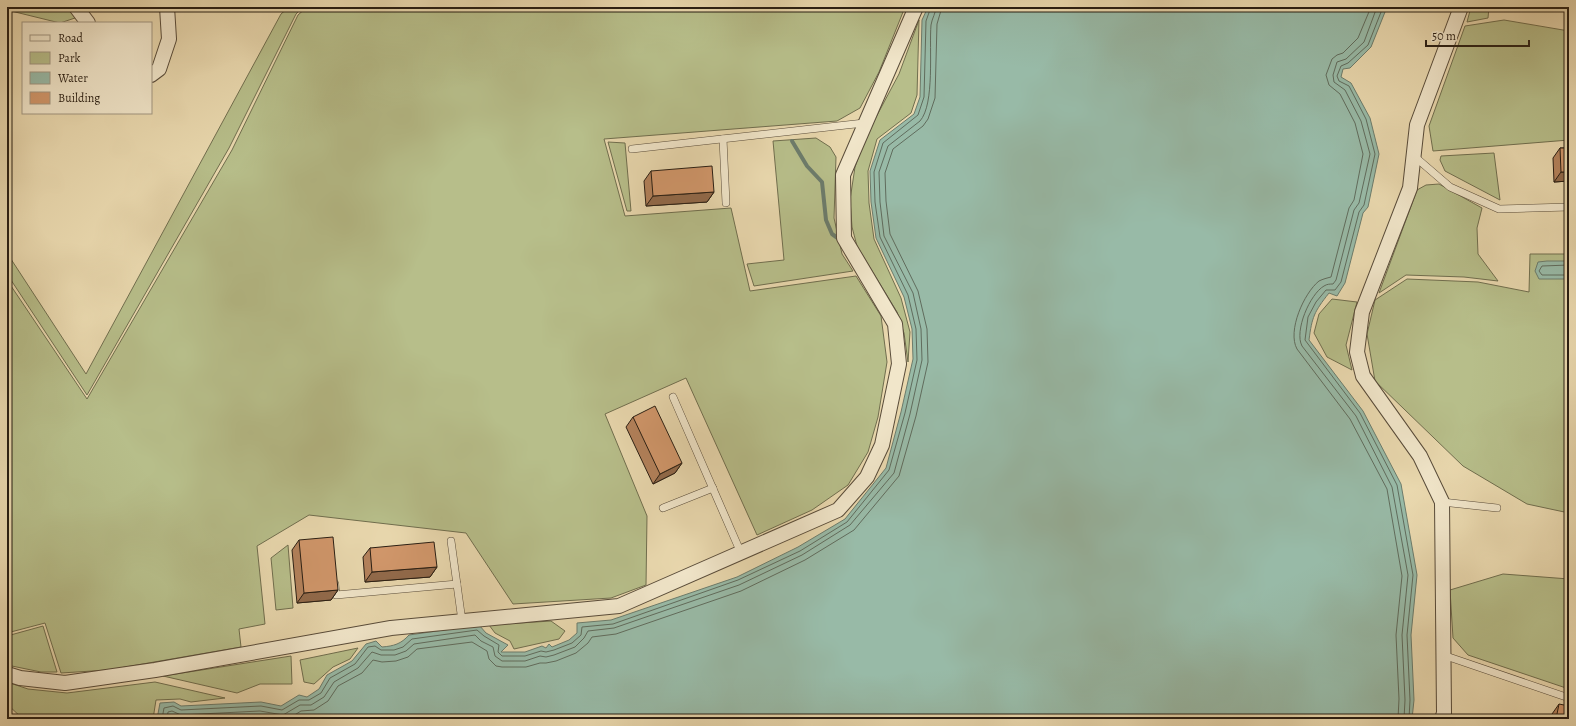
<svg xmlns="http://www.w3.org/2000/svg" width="1576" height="726" viewBox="0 0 1576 726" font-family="Alegreya,serif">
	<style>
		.green { fill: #b7be8a; stroke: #706e4e }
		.water { fill: #98baa7; stroke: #6c7c6c }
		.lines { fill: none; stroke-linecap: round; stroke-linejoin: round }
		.shore { stroke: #606c5d; stroke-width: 1 }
		.stream { stroke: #6c7c6c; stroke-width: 4 }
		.lane-casing { stroke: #594c3a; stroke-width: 8 }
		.street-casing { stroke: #594c3a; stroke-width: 16 }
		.lane { stroke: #f1e6ca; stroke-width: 7 }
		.street { stroke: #f1e6ca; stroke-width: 14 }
		.wall { fill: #b4825c; stroke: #291e13 }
		.shaded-wall { fill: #926a4b; stroke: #291e13 }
		.building { fill: #d1976b; stroke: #291e13 }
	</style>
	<rect width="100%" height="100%" fill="#e9d8ae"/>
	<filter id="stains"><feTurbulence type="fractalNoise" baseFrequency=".005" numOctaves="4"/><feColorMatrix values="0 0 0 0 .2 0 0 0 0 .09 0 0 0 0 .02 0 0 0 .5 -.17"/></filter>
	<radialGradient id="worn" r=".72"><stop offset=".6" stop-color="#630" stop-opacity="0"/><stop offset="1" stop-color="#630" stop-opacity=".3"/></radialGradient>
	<g class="green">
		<polygon points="7,7 81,7 78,17 60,23 7,10"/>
		<polygon points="289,7 303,7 296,14 229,148 87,395 7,274 7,253 86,374 281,14"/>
		<polygon points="307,7 905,7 879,72 860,108 837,121 604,139 625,216 731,208 750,291 856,276 881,316 887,362 878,417 868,452 848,485 812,510 757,535 686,378 605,414 647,516 646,585 611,598 513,604 466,533 309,515 257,546 265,624 239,629 241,647 108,670 61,673 45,623 7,633 7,280 87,399 232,150 298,15"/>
		<polygon points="1471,7 1489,7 1488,18 1467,22"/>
		<polygon points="919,20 917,95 911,113 877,139 868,171 869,203 874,239 901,298 910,332 908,362 904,333 897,312 857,246 852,227 850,200 855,167 866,136 899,74"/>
		<polygon points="1504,20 1569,31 1569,140 1433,151 1429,126 1465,26"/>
		<polygon points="816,138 830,147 836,157 834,218 842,254 853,271 754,286 747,264 784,260 773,141"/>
		<polygon points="608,142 625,143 631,211 627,211"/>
		<polygon points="1494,153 1500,200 1445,171 1440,160 1441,156"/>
		<polygon points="1439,184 1482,208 1477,228 1478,254 1498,281 1464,277 1406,275 1379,293 1417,190 1426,185"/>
		<polygon points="1530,254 1569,254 1569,513 1527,504 1463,466 1375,381 1367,334 1375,300 1407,279 1478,282 1529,292"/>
		<polygon points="1332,299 1357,302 1346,345 1352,370 1327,357 1314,333 1319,314"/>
		<polygon points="288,545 293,608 276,610 271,558"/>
		<polygon points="1503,574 1569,579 1569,689 1468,655 1453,638 1450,590"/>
		<polygon points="551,621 565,631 559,639 514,649 510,641 495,633 489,625"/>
		<polygon points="43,626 57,672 41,672 7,665 7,636"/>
		<polygon points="358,648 350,659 333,667 314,684 304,682 300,660"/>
		<polygon points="291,656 292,684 260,684 237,693 163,676"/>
		<polygon points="7,682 28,689 67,693 155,682 225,698 191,702 180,699 156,700 153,719 23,719 7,704"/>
	</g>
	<g class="water">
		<path d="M928,7h459l-16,40 -21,21 -7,1 -2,8 10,6 19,35 9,36 -11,53 -5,6 -18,70 -8,13 -8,-3c-15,19 -17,24 -20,47l54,71 38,73 16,91 -6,60 3,65 -2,19h-1255l3,-16 14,-1 7,4 80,-4 20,4 18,-11 8,2 12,-8 8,-14 25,-14 14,-17 10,-3 6,6c12,-1 19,-3 27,-12l70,-10 7,8 22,12 -7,7h24l17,-6 4,2 3,-4 3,3 17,-7 8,-7v-10l34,-3 126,-43 61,-30 47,-28 41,-51 15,-56 12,-53 -1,-30 -8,-32 -28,-59 -5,-36 -1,-31 10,-31 34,-26 6,-17 2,-77z"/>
		<polygon points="1547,261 1569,261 1569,279 1539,279 1535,271 1538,262"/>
	</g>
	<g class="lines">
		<g class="shore">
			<path d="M1371,7l-13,31 -15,15 -6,2 -5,4 -6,16 3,10 11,9 15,29 8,31 -9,46 -5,8 -18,69c-4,1 -8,2 -12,4 -15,12 -32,50 -22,68l53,70 37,70 15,87 -6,59 3,64 -1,20"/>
			<path d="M1377,7l-13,35 -18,17 -9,3 -4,13 1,7 11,8 16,31 9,33 -11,49 -5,7 -18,70 -3,4c-3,0 -6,0 -9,2 -14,8 -30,45 -22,60l54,70 36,71 16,88 -6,60 3,65 -1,19"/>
			<polyline points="1383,7 1368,45 1348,63 1341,66 1337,76 1339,81 1349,86 1366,119 1375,154 1364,205 1359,212 1341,282 1335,290 1326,290 1316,302 1308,317 1305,340 1360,413 1397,485 1413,575 1407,635 1410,700 1409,719"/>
			<polyline points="1569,265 1542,266 1539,271 1542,275 1569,275"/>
			<polyline points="162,719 164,708 173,706 181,710 261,706 282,710 299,700 309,700 321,693 330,678 355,664 368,647 375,646 381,650 394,650 403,647 412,639 477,630 484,636 499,645 498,652 502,656 525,656 541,651 546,652 554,650 572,643 581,635 582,627 613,624 738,580 800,551 847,522 889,470 905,413 917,360 916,329 908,295 880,237 875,202 874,172 883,143 918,115 924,97 926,21 931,7"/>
			<path d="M167,719l1,-7 4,-1 9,4 79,-4 23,4 17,-10h11l13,-8 10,-15 24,-14 14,-16 9,3h14l11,-4 8,-7 61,-9 6,6 12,6 2,9 7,5h23l15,-5 6,1 8,-2 21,-8 9,-9 4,-7 26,-3 125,-43 63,-30 48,-30 44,-52 16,-59 12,-54 -1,-31 -8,-36 -29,-57 -4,-34 -1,-30 9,-26 32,-25c15,-17 9,-73 11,-96 1,-7 5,-12 5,-18"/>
			<polyline points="224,719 260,717 269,719"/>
			<polyline points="288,719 301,711 314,710 328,701 338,686 362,673 373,660 382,662 396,661 408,657 417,649 472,642 487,651 489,659 496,666 502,667 526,667 540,663 546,663 556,661 576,653 588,643 592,637 616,634 741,591 805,560 854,530 899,476 916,416 928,362 927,329 918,291 890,234 886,201 885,173 893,149 923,126 928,119 935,98 937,24 942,7"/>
		</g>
		<polyline class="stream" points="792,141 807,166 822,182 826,220 832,234 839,239"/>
		<g class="lane-casing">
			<g id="lane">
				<polyline points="723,139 726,203"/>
				<polyline points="632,149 864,123"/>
				<polyline points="1414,156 1450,187 1499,209 1569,207"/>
				<polyline points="673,397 741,553"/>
				<polyline points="1442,502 1497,508"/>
				<polyline points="663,508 713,488"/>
				<polyline points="451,541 462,621"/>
				<polyline points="335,584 336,595 457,584"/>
				<polyline points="1443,655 1569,698"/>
			</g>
		</g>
		<g class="street-casing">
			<g id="street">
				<polyline points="76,7 88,23"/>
				<polyline points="151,75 159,69 169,39 167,7"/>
				<polyline points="7,674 20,678 65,683 155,670 391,628 619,606 838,510 867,477 882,445 899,364 895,324 844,238 843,175 916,7"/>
				<polyline points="1442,719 1444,713 1442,502 1420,456 1363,376 1357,352 1362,312 1410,188 1417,125 1461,7"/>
			</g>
		</g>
		<use href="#lane" class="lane"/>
		<use href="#street" class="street"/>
	</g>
	<g class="wall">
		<polygon points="1560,148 1569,148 1569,181 1554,182 1553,158"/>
		<polygon points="651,171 714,192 707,202 646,206 644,181"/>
		<polygon points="633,417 682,463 675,473 653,484 626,427"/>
		<polygon points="299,540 338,590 331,600 297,603 292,550"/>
		<polygon points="370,548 437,567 430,577 365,582 363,557"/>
		<polygon points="1559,704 1569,719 1551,719 1552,714"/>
	</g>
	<g class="shaded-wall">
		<polygon points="1561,172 1569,172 1569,181 1554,182"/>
		<polygon points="714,192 707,202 646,206 653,196"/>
		<polygon points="682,463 675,473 653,484 660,474"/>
		<polygon points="437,567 430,577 365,582 372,572"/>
		<polygon points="338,590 331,600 297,603 304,593"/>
	</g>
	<g class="building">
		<polygon points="1560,148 1569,148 1569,172 1561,172"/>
		<polygon points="712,166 714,192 653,196 651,171"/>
		<polygon points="655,406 682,463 660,474 633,417"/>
		<polygon points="333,537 338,590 304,593 299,540"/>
		<polygon points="434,542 437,567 372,572 370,548"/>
		<polygon points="1559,704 1569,706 1569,719 1556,719"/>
	</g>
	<rect width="1576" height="726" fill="none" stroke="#e9d8ae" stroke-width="24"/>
	<rect x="8" y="8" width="1560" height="710" fill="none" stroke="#291e13" stroke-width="2"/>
	<rect x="12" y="12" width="1552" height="702" fill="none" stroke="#291e13"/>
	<rect x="22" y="22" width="130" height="92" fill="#f1e6ca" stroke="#a19681"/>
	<rect x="30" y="35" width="20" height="6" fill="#f1e6ca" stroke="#a19681"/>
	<text x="58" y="42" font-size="12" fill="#291e13">Road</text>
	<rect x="30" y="52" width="20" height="12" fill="#b7be8a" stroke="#a19681"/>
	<text x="58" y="62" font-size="12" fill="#291e13">Park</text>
	<rect x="30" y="72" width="20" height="12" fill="#98baa7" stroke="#a19681"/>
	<text x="58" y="82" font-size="12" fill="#291e13">Water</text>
	<rect x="30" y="92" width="20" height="12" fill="#d1976b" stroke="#a19681"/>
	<text x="58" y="102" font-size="12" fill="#291e13">Building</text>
	<path d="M1426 40v6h103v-6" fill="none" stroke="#291e13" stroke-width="2"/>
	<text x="1432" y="40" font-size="12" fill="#291e13" stroke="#f1e6ca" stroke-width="3" paint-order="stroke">50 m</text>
	<rect width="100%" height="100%" filter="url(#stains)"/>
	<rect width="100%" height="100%" fill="url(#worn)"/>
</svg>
